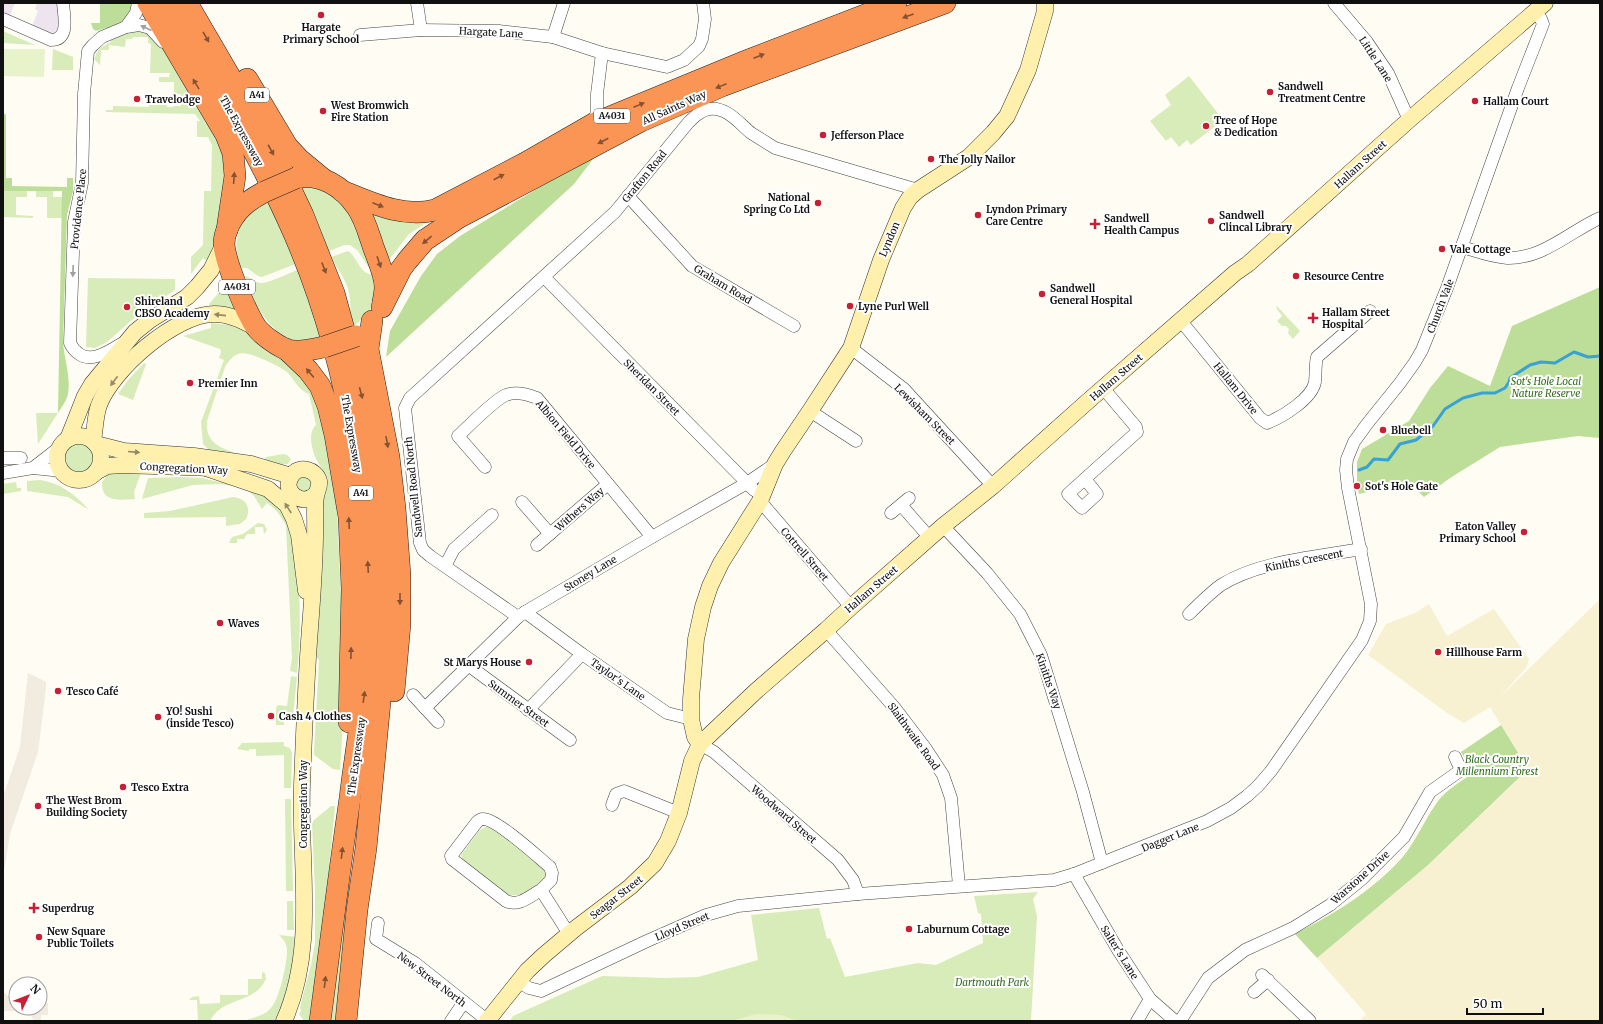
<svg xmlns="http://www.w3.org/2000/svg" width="1603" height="1024" viewBox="0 0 1603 1024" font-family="Merriweather,serif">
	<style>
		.industrial { fill: #ede4ef }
		.farmland { fill: #f7f1d1 }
		.green { fill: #d8ecba }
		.forest { fill: #bcde98 }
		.pitch { fill: #e8f3cc }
		.plaza { fill: #f1ebe0 }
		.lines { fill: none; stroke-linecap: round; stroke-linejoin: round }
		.stream { stroke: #38a1d5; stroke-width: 3 }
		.street-casing { stroke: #434343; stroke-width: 13 }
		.secondary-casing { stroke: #323232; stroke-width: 17 }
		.highway-casing { stroke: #212121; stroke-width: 22 }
		.street { stroke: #fff; stroke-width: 12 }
		.secondary { stroke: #fff0ae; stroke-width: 16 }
		.highway { stroke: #fb9555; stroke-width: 21 }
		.highway-bridge-casing { stroke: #212121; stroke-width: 22; stroke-linecap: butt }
		.highway-bridge { stroke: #fb9555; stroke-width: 21 }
		.oneway { fill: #865232 }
		.oneway2 { fill: #9f9f9f }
		.oneway3 { fill: #938b67 }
		.poi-dot { fill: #c91f33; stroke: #fff; stroke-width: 1.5 }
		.labels { text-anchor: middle; stroke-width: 4; stroke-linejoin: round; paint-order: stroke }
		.shield { fill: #fff; stroke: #585858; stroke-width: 1 }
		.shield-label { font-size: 9px; font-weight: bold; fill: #101010 }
		.poi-label { font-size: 10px; font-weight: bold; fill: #101010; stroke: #fff; text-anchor: start }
		.street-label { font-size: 10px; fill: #101010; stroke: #fff }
		.park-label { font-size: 10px; font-style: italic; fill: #326d1c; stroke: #fff }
	</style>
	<rect width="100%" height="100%" fill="#fffcf3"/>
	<g class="industrial">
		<polygon points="3,3 15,3 8,21 3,19"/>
		<polygon points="37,3 63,3 61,38 30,31 38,11 35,9"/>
	</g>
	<polygon class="farmland" points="1600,599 1600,1021 1359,1021 1366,1014 1317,958 1428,865 1528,769 1490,707 1464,723 1447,713 1368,655 1386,624 1415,613 1429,604 1447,636 1494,609 1529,659 1527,667 1499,698"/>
	<g class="green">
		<polygon points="144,30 158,39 227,152 218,230 214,247 207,261 203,258 191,274 191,257 203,245 204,191 211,191 212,145 208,137 197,137 197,121 200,121 195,114 106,112 106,110 113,110 113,106 149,107 149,105 167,105 167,107 173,107 174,106 181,106 181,94 174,94 174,82 159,82 159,77 169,77 170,73 150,73 151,44 148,43 148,37 133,37 132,39 126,39 125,47 109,45 109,50 101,50 100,65 94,59 96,54 100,48 111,42 110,39 129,32"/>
		<polygon points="3,31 35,45 3,43"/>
		<polygon points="53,49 73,57 73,70 52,70"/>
		<polygon points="1189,76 1223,120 1191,145 1187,140 1179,147 1171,137 1166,141 1150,121 1171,105 1165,95"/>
		<polygon points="309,186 329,191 348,210 371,267 369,268 357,250 350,245 344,245 327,252 301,187"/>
		<polygon points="3,191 27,191 27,197 16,197 16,215 33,216 33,218 3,217"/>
		<polygon points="36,191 53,191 53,197 62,197 62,218 47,218 47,197 36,197"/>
		<path d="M269,202l29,61 -36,14 -4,-1 -11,-8h-7c-9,-31 -1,-52 29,-66z"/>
		<polygon points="374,208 432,219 409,234 388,261 370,217"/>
		<path d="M348,251c10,6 12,26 27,23 0,27 2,34 -21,52l-2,-6v-4h-2c2,-29 -5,-35 -19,-59z"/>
		<path d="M300,269l21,67c-8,3 -17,6 -25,5 -16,-3 -32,-22 -39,-35 -6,-9 -8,-20 -12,-30 6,1 9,6 15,7 8,1 31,-11 40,-14z"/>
		<polygon points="88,278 175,279 175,290 133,319 107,342 95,348 86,347"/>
		<polygon points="229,281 242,314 210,308 209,304"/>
		<polygon points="1276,305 1300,331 1293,339 1288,333 1289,329 1286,326 1282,326 1277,321 1282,316 1277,309"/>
		<path d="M211,323l18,2 15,6 44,32 21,23 12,27 16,95 8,182 -5,80 -7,-1 -19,-14v-3l5,-92 -3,-4 6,-155c2,-6 7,-14 6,-21 -1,-8 -8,-13 -11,-19 -5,-10 -10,-28 -1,-36l-7,-31c-11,-4 -14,-14 -22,-22 -8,-6 -39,-22 -49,-18 -6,2 -10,8 -13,13l-18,54c-2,21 12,26 28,32l-25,-2 -7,-7 -2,-22 23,-62 -5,-2 2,-6 -1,-3 -37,-13 28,-8z"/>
		<polygon points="144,363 146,364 133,400 118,394 128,380"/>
		<polygon points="36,413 58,413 38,444"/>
		<circle cx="80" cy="457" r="15"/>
		<polygon points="283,454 287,455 291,459 288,464 278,465 265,462 266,457"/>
		<path d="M109,473h32l-7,19 1,7c-15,1 -34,4 -33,-17z"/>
		<polygon points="300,475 311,478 311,489 304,493 297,489 295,480"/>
		<polygon points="181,477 202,478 236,486 218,484 193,485 142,499 148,478"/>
		<path d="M40,480c20,3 36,15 49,30l-21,-13 -41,-6v-10z"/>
		<polygon points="16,482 17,488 21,488 21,491 3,494 3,484"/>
		<path d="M246,489c14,5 27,10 36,22 9,12 11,29 13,43 6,40 6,78 2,119l-7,-2 2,-13 -6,-132c-4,-9 -10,-17 -19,-23l-5,6 -8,-13z"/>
		<path d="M233,497c12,1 19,10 13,22l-6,5 -14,2v-9l-82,1v-5l26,-2z"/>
		<polygon points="258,523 264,524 267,530 264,534 263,527 255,527 255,534 247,534 244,539 237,539 237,543 229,543 232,537 243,534"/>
		<polygon points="291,676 297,677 293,716 290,720 284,721 284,725 276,725 276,708 278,705 287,706"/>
		<polygon points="284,742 284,746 290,748 292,753 291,788 284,788 284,755 256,756 256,749 249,749 249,751 237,749 242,743"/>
		<polygon points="285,799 291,799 293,891 286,891"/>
		<polygon points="331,806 335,806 328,881 310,1021 304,1021 299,1014 301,1011 300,1007 311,965 315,943 315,891 312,824 314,820"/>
		<path d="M486,827l10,1 50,41v7c-5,6 -9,10 -16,14 -20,13 -33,-1 -49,-13 -9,-7 -17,-10 -20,-22l19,-25z"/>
		<polygon points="344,880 357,881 342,1021 326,1021"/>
		<polygon points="1038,892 1033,899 1037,916 1031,1021 510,1021 513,1016 602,976 665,978 698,977 758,960 751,915 819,908 827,939 830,938 845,977 918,963 936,965 983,943 981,914 978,913 974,896"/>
		<polygon points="287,901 293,901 294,930 287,930"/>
		<path d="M279,935l18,2 -3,31 -16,49 -3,4h-31c7,-3 19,-5 25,-11 10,-8 18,-46 18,-59 0,-7 -3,-11 -8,-16z"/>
		<path d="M262,972l3,1 1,6c-12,26 -43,17 -56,42h-12l-1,-21h-8l3,-3 7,-1 1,8 20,-1v-8h28v-16h14z"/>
	</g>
	<g class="forest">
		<polygon points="100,3 134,3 127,19 107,31 106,28 96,31 93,29 91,23 100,23"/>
		<path d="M3,114h3v64h6v8l55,1v-9h6v13l-6,24 -4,127c1,15 8,36 5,52 -1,6 -7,14 -10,19l4,-222h-59z"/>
		<polygon points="600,150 574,184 386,357 390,331 421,276 437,254 460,236"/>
		<polygon points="1600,287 1600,438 1578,436 1500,447 1450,478 1424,497 1412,485 1404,483 1359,494 1357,486 1357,462 1362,449 1409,421 1430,388 1448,366 1490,386 1512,326"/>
		<path d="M1501,725l27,44 -100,96 -111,93 -22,-24c39,-20 77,-43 107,-76 14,-17 23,-39 36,-57 9,-12 24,-20 36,-29l-13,-20z"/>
	</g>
	<g class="pitch">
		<polygon points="3,49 45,49 44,77 3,76"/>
		<polygon points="756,1014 781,1015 798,1021 731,1021"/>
	</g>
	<g class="plaza">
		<polygon points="28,673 46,682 46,688 38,752 10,834 3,877 3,797 20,747"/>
		<polygon points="3,991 10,998 16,998 16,1008 40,1008 40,999 40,1003 48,1003 48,1015 41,1015 41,1021 34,1021 30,1014 24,1011 3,1011"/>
	</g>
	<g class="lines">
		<polyline class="stream" points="1359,470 1367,467 1374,459 1388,460 1400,444 1416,440 1433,426 1445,409 1463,398 1482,393 1495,393 1505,388 1509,382 1510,378 1530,365 1541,362 1555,363 1574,352 1588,357 1600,356"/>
		<g class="street-casing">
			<g id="street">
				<polyline points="417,3 421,30"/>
				<polyline points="1334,3 1367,42 1388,73 1409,120"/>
				<path d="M3,19l48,21c19,0 13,-24 12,-37"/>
				<polyline points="126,27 136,13 138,3"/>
				<polyline points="360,35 421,30 499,31 553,37 602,53 597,94 597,112 593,124"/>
				<polyline points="553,37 564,3"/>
				<polyline points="602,53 667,67 684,60 699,46 702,39 705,19 703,3"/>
				<polyline points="628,196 692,266 794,326"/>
				<path d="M1462,247c14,4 29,10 45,11 36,1 62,-26 93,-40"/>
				<polyline points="544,277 754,490 762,495"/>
				<path d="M1181,321l79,97 7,5c15,-6 45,-24 48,-41 1,-9 0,-17 2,-25l53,-46"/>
				<path d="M121,344c-11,7 -31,20 -43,9 -3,-2 -6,-6 -8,-10l4,-121 8,-39 2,-89 4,-43 5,-6 9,-8 24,-10 13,-2 11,3 13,14"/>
				<polyline points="851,348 904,389 993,486"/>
				<polyline points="810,411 856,441"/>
				<polyline points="3,458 21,458"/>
				<path d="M485,467l-27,-31c10,-9 37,-37 48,-41 10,-4 21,-1 31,3l115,139"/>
				<polyline points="33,468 60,447"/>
				<polyline points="3,473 33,468 62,471"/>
				<polyline points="1085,479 1097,494 1082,508 1068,494 1137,432 1136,427 1103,388"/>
				<polyline points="760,501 851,607"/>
				<polyline points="522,502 550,534"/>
				<polyline points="901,505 930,538"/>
				<polyline points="891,513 909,498"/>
				<polyline points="943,526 987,573 1020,614 1041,655 1083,792 1102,863"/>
				<polyline points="537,545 608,484"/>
				<polyline points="445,566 454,549 492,515"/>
				<polyline points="525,612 582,654 667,713 691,719"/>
				<path d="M1189,614c10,-10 21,-21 32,-29 38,-24 96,-28 140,-36"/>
				<path d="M518,617l-88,-61 -7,-6 -3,-7 -15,-135 5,-10 205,-186 73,-89c6,-6 12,-12 21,-14 17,-3 30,14 42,24 8,5 16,10 24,15l143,42"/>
				<polyline points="826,630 894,707 926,749 943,775 951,798 959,886"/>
				<polyline points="468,665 570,740"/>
				<polyline points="413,695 438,722"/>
				<polyline points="425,708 518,617 525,612 652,537 747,483 775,464"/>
				<polyline points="528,710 582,654"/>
				<polyline points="700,744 714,752 838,860 853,880 858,894"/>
				<polyline points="612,805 616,794 624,791 679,813"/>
				<polyline points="1074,874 1118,950 1150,999 1175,1021"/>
				<path d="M541,890c-11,6 -22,17 -35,11l-54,-42 -1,-3 26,-34c1,-1 4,-3 6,-3 14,0 55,38 67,48l2,6 -1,7 -10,10 28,44"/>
				<polyline points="378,923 376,939 415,963 488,1021"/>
				<polyline points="1262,975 1310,1021"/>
				<polyline points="519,982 529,988 541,991 647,941 706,915 738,906 858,894 1054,880 1074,874 1207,821 1231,808 1247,796 1258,786 1271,771 1362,640 1370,621 1371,604 1348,488 1346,470 1347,459 1354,442 1367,424 1400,383 1415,362 1422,350 1447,288 1518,88 1543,24 1541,19 1535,12"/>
				<polyline points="1254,992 1268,980"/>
				<polyline points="451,1021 464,1002"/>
				<polyline points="1137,1021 1150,999"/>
				<polyline points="1180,1021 1208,978 1245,950 1293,928 1330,905 1362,879 1404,837 1430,792 1461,770 1455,757"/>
			</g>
		</g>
		<g class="secondary-casing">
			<g id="secondary">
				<circle cx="79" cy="458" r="22"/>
				<polyline points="68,439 85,396 92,384 135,332 150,320 187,297 197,287 211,270 224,244"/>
				<path d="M93,441c2,-11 2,-25 6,-36 13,-35 76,-91 115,-91 16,0 29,7 43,14"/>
				<polyline points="96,444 124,451 194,456 251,464 291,476"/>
				<polyline points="203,467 268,489 287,505 294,519 299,535 306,591"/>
				<polyline points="96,472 107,466 122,465 214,468"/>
				<polyline points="700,744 695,737 691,719 691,699 696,639 703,607 710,586 721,563 760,501 775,464 783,451 810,411 851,348 881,260 903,208 910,197 918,190 969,157 993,133 1007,116 1028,70 1045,11 1045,3"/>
				<path d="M284,1021c33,-74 15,-158 18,-236 2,-53 4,-105 8,-157 3,-38 6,-76 5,-114 0,-6 0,-12 1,-18 1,-6 4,-9 3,-15 -3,-12 -20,-16 -27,-6 -12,16 10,33 24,19"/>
				<polyline points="487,1021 527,971 544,955 576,928 630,887 655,863 668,841 679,813 692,761 700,744 756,691 826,630 851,607 943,526 993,486 1087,402 1235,273 1248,264 1409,120 1545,3"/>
			</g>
		</g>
		<g class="highway-casing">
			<g id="highway">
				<polyline points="148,3 226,135 233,153 235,176 227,230"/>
				<path d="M168,3c41,71 85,140 119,215 66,143 87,303 79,459 0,14 -3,28 -5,42 -4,27 -8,53 -11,79 -11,75 -20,149 -30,223"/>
				<polyline points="187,3 239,92 277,160 303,215 334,293 363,399 378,491 384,583 382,681 366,848 357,910 346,1021"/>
				<polyline points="247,79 287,146 299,159 322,178"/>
				<path d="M296,178c24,-6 47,9 60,28 9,12 13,29 18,43 4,11 11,26 11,38 0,5 -1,10 -2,15"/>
				<path d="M342,191c30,12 60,27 93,19l90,-47 68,-39 153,-63 150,-58"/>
				<path d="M264,192c-17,9 -30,19 -37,38 -2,4 -3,10 -3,15 2,19 21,65 32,82 6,8 19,17 29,22 11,5 27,0 39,-2"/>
				<polyline points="382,307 401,269 407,261 425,240 458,218 641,121 722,86 945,3"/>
				<polyline points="372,321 368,349 389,457 395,508 400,575 400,624 394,691"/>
				<polyline points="286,349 308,370 320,386 328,406 335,435 349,517 352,589 349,722"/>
			</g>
		</g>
		<use href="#street" class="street"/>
		<use href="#secondary" class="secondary"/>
		<use href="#highway" class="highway"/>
		<g class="highway-bridge-casing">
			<g id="highway-bridge">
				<polyline points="264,192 296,178"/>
				<polyline points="324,347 356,336"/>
			</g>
		</g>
		<use href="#highway-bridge" class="highway-bridge"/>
	</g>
	<defs><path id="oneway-solid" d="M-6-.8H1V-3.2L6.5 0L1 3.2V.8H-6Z"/></defs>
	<g class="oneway">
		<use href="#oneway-solid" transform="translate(908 16) rotate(160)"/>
		<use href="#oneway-solid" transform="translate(206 37) rotate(60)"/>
		<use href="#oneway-solid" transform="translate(759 56) rotate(-21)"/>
		<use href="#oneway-solid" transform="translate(196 84) rotate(-121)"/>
		<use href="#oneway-solid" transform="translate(721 86) rotate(158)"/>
		<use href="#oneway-solid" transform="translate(639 105) rotate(-22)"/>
		<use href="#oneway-solid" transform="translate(603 141) rotate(152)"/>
		<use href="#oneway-solid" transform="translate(271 150) rotate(61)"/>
		<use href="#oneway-solid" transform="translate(499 177) rotate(-28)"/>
		<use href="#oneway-solid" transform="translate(234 178) rotate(-86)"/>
		<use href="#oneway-solid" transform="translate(378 205) rotate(21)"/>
		<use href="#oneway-solid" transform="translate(427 240) rotate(140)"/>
		<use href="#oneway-solid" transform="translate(379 262) rotate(71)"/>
		<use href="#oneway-solid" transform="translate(324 268) rotate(69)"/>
		<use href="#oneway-solid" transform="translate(310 373) rotate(-130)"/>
		<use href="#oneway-solid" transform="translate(361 393) rotate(75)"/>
		<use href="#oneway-solid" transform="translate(387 442) rotate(80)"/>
		<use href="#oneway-solid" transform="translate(349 523) rotate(-93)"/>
		<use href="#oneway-solid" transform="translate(368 567) rotate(-93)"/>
		<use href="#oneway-solid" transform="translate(400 599) rotate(90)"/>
		<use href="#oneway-solid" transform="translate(351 653) rotate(-89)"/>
		<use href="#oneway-solid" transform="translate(364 697) rotate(-82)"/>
		<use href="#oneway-solid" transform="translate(342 853) rotate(-83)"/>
		<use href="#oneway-solid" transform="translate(325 982) rotate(-83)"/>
	</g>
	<g class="oneway2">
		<use href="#oneway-solid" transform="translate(146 28) rotate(-156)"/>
		<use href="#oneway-solid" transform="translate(73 271) rotate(92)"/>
	</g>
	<g class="oneway3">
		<use href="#oneway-solid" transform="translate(220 315) rotate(-174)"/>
		<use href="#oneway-solid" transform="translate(114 381) rotate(127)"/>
		<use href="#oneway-solid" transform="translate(134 452) rotate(5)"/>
		<use href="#oneway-solid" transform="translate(288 508) rotate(-123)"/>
	</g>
	<g class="poi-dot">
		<circle cx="321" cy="15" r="4"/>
		<circle cx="1270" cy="92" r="4"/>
		<circle cx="137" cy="99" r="4"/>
		<circle cx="1475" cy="101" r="4"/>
		<circle cx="323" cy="111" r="4"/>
		<circle cx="1206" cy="126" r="4"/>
		<circle cx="823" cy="135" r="4"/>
		<circle cx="931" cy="159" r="4"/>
		<circle cx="818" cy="203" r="4"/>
		<circle cx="978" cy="215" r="4"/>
		<circle cx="1211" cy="221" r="4"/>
		<path d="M1093 218h4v4h4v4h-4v4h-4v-4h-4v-4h4z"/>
		<circle cx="1442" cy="249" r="4"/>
		<circle cx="1296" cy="276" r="4"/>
		<circle cx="1042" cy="294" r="4"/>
		<circle cx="850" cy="306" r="4"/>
		<circle cx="127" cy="307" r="4"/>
		<path d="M1311 312h4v4h4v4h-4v4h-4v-4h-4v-4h4z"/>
		<circle cx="190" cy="383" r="4"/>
		<circle cx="1383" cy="430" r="4"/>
		<circle cx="1357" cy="486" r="4"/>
		<circle cx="1524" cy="532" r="4"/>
		<circle cx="220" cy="623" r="4"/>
		<circle cx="1438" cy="652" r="4"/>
		<circle cx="529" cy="662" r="4"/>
		<circle cx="58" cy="691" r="4"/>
		<circle cx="271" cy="716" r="4"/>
		<circle cx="158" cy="717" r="4"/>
		<circle cx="123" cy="787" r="4"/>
		<circle cx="38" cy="806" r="4"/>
		<path d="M32 902h4v4h4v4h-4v4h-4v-4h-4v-4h4z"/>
		<circle cx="909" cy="929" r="4"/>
		<circle cx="39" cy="937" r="4"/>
	</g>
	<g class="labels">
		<g class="shield">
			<rect x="245" y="88" width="24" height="14" rx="3"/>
			<rect x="594" y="109" width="36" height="14" rx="3"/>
			<rect x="219" y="280" width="36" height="14" rx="3"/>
			<rect x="349" y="486" width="24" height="14" rx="3"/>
		</g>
		<g class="shield-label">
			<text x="257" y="98">A41</text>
			<text x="612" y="119">A4031</text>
			<text x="237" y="290">A4031</text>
			<text x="361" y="496">A41</text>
		</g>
		<g class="poi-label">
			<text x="321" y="31" text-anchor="middle">Hargate<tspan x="321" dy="12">Primary School</tspan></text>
			<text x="1278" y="90">Sandwell<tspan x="1278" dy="12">Treatment Centre</tspan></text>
			<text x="145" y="103">Travelodge</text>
			<text x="1483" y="105">Hallam Court</text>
			<text x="331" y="109">West Bromwich<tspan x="331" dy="12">Fire Station</tspan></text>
			<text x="1214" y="124">Tree of Hope<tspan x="1214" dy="12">&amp; Dedication</tspan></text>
			<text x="831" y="139">Jefferson Place</text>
			<text x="939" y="163">The Jolly Nailor</text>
			<text x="810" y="201" text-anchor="end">National<tspan x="810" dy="12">Spring Co Ltd</tspan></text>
			<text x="986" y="213">Lyndon Primary<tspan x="986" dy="12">Care Centre</tspan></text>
			<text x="1219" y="219">Sandwell<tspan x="1219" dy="12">Clincal Library</tspan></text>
			<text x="1104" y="222">Sandwell<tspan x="1104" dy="12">Health Campus</tspan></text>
			<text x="1450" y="253">Vale Cottage</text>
			<text x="1304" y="280">Resource Centre</text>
			<text x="1050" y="292">Sandwell<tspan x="1050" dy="12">General Hospital</tspan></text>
			<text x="135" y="305">Shireland<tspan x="135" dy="12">CBSO Academy</tspan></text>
			<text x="858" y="310">Lyne Purl Well</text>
			<text x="1322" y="316">Hallam Street<tspan x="1322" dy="12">Hospital</tspan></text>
			<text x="198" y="387">Premier Inn</text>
			<text x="1391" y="434">Bluebell</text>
			<text x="1365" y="490">Sot's Hole Gate</text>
			<text x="1516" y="530" text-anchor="end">Eaton Valley<tspan x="1516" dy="12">Primary School</tspan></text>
			<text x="228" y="627">Waves</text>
			<text x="1446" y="656">Hillhouse Farm</text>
			<text x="521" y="666" text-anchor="end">St Marys House</text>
			<text x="66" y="695">Tesco Café</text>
			<text x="166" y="715">YO! Sushi<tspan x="166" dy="12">(inside Tesco)</tspan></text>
			<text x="279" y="720">Cash 4 Clothes</text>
			<text x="131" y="791">Tesco Extra</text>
			<text x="46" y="804">The West Brom<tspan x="46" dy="12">Building Society</tspan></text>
			<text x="42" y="912">Superdrug</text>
			<text x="917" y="933">Laburnum Cottage</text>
			<text x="47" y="935">New Square<tspan x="47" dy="12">Public Toilets</tspan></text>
		</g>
		<g class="street-label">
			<text transform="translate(491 32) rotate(3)" y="4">Hargate Lane</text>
			<text transform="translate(1376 59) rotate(57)" y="4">Little Lane</text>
			<text transform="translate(674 107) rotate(-24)" y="4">All Saints Way</text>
			<text transform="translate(242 131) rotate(61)" y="4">The Expressway</text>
			<text transform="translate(1360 164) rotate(-42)" y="4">Hallam Street</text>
			<text transform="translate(644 176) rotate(-51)" y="4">Grafton Road</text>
			<text transform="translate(78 209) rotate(-84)" y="4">Providence Place</text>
			<text transform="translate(889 239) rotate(-67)" y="4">Lyndon</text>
			<text transform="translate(723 284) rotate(31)" y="4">Graham Road</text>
			<text transform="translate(1440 306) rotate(-69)" y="4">Church Vale</text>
			<text transform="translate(1116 377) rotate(-41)" y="4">Hallam Street</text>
			<text transform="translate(652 387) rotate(45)" y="4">Sheridan Street</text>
			<text transform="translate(1236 388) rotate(51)" y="4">Hallam Drive</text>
			<text transform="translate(925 414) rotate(45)" y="4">Lewisham Street</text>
			<text transform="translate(352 434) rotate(80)" y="4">The Expressway</text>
			<text transform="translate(566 434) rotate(50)" y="4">Albion Field Drive</text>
			<text transform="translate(184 468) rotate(3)" y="4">Congregation Way</text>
			<text transform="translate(413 487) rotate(-96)" y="4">Sandwell Road North</text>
			<text transform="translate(579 509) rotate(-41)" y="4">Withers Way</text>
			<text transform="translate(805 554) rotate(49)" y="4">Cottrell Street</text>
			<text transform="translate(1304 560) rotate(-11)" y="4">Kiniths Crescent</text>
			<text transform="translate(590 573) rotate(-31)" y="4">Stoney Lane</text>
			<text transform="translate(871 589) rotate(-41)" y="4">Hallam Street</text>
			<text transform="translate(618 679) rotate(35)" y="4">Taylor's Lane</text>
			<text transform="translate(1049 681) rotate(71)" y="4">Kiniths Way</text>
			<text transform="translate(519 703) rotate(36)" y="4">Summer Street</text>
			<text transform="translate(914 736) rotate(54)" y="4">Slaithwaite Road</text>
			<text transform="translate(356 756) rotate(-82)" y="4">The Expressway</text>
			<text transform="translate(303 804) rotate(-90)" y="4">Congregation Way</text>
			<text transform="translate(784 814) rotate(41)" y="4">Woodward Street</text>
			<text transform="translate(1170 837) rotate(-22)" y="4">Dagger Lane</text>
			<text transform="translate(1360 877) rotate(-42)" y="4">Warstone Drive</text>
			<text transform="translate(616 897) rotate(-38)" y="4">Seagar Street</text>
			<text transform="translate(682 926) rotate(-23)" y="4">Lloyd Street</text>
			<text transform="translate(1120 952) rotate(58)" y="4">Salter's Lane</text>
			<text transform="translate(432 979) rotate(37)" y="4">New Street North</text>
		</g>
		<g class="park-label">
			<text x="1546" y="385">Sot's Hole Local<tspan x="1546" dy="12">Nature Reserve</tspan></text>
			<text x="1497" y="763">Black Country<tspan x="1497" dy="12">Millennium Forest</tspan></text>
			<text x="992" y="986">Dartmouth Park</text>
		</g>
	</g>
	<rect width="1603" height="1024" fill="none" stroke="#101010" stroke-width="8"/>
	<g transform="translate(28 996) rotate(47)"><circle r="19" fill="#ffffff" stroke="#9f9f9f"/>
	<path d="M0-3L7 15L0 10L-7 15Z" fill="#c91f33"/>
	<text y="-6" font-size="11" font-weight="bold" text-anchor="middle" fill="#101010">N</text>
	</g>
	<path d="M1467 1008v6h76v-6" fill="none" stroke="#101010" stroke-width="2"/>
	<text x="1473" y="1008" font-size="12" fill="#101010" stroke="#ffffff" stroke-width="3" paint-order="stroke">50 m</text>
</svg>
